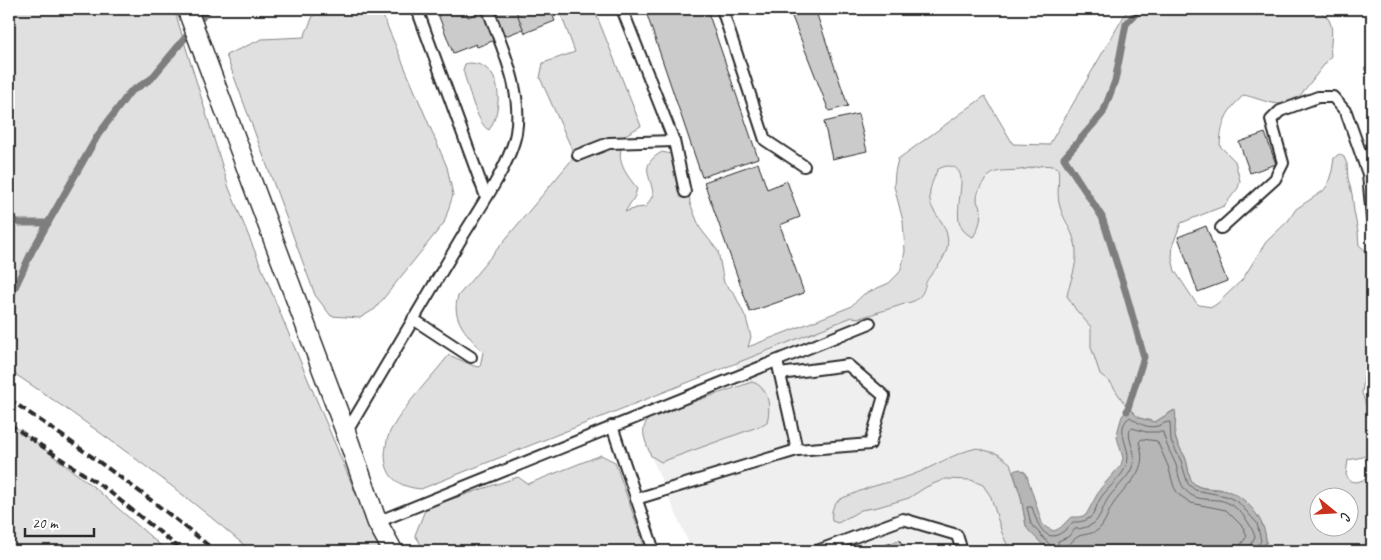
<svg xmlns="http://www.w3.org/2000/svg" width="1381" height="560" viewBox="0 0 1381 560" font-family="Caveat,sans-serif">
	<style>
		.built { fill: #efefef }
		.green { fill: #e0e0e0; stroke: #868686; fill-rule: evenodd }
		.water { fill: #b6b6b6; stroke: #7e7e7e }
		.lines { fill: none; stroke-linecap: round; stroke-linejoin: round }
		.shore { stroke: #636363; stroke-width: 1 }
		.stream { stroke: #7e7e7e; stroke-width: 7 }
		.building { fill: #cbcbcb; stroke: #2b2b2b }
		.lane-casing { stroke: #2b2b2b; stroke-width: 14 }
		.street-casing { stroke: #2b2b2b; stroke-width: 22 }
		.lane { stroke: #fff; stroke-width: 10 }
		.street { stroke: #fff; stroke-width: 19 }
		.rail { stroke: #2b2b2b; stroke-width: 4; stroke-dasharray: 8 4; stroke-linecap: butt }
	</style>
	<rect width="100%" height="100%" fill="#fff"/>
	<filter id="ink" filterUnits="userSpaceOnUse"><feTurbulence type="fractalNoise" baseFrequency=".02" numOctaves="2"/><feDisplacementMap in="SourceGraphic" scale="10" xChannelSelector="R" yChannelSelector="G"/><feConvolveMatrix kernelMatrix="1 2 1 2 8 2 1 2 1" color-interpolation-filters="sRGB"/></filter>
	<g filter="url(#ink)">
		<polygon class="built" points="1052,165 1058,168 1058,191 1059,206 1064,221 1072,235 1077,250 1075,272 1068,290 1070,303 1092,327 1090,333 1100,374 1111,383 1129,408 1122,416 1119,444 1122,450 1123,458 1121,465 1100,489 1087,515 1054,531 1047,528 1042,523 1039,516 1029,480 1020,469 1013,471 1010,463 969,450 927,469 890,482 860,490 838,500 838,523 861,510 878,507 909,498 926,487 945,479 971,480 983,485 991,497 1010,551 692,551 651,456 661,462 760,426 735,363 852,317 860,318 891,308 907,305 925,291 929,277 936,271 945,256 948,243 945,229 934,211 929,198 937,170 944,166 951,167 958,170 961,177 960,193 957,207 960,222 977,231 981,216 977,200 985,180 990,175 997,172 1022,170 1037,166"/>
		<g class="green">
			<path d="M9,9h164l2,3 54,176 54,132 97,231h-129c-76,-66 -158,-125 -242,-181z"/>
			<polygon points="316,9 380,9 447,167 453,195 444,223 375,309 360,318 331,316 315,295 226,55 262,39 304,37"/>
			<path d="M559,9h35l47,117 -16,9c-10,24 -3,34 12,53l-2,8 -10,16 11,-4 10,-1 7,-12c-1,-19 -16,-29 9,-43l9,2 4,3 14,34 1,12 10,25 18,23 6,32 10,10 12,25 5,19 -3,10 102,-40 14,-13 25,-11 10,-10 3,-7 3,-15 -2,-30 -9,-35 1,-14 3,-13 87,-63 28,48 36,1 79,-136h190c3,3 9,7 11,11 6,10 0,25 2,36l-35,45c-18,8 -34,-2 -52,-6 -17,15 -23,27 -24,51l15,15 5,20 -2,7 -14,18 -43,17 -8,21 -1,14 3,13 19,29 5,5 13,2 6,-4 24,-23 24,-38 22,-21 8,-12 27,-18 4,-5 5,-15 2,-13 5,-4 5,3 3,7 1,14 4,16 2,17 4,21 1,13 7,6 6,25v79l-8,22 -2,16 10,30v28l-9,6 -15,3 -2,15 4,6 7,1 15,-5v74h-116l10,-8c1,-21 -20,-45 -39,-52 -11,-5 -29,1 -36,-11 -3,-7 -3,-16 -6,-23 -3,-6 -8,-13 -10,-21 -1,-9 2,-17 -1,-26l-19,12 -16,-4 -15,-15 -13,-20 -11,-9 -9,-27v-20l-15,-17 -9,-14c3,-15 10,-29 9,-45 0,-16 -12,-29 -16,-44 -4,-13 0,-26 -2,-39 -14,-6 -24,0 -38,2 -8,1 -16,0 -24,2 -10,3 -19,17 -19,28 0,3 2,5 3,8 2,11 -1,20 -7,29 -24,-9 -11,-39 -12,-58 -1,-14 -14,-16 -24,-9 -3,9 -9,20 -7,30 1,8 6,14 11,21 14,22 4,38 -11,55 -8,10 -2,16 -16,25l-54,17 -8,-1 -431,172c-22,-2 -36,-11 -36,-35 1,-9 2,-18 7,-26 15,-26 38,-49 57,-73l25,11 6,1 3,-15c-14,-16 -33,-32 -25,-56l117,-140 -35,-78 3,-15 32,-11zM1318,498h30v30h-30z"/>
			<path d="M468,63c35,-1 36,45 21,67 -12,-5 -22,-47 -26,-60l2,-6z"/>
			<path d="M752,382c17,5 19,25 15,40l-7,4 -99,36 -10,-6c-6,-16 -13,-27 0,-40z"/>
			<polygon points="9,422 95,488 167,551 21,551 9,546"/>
			<path d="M977,448l21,6 12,9 11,34 5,29 23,25h-39l-8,-18 -11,-36 -8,-12 -12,-5 -26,-1 -19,8 -17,11 -31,9 -17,3 -23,13 -6,-2c-1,-8 0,-16 7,-21 4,-3 10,-4 14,-6 19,-9 39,-12 59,-19 22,-8 42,-22 65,-27z"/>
			<polygon points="601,455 615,462 646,551 425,551 415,535 425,510 428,507 518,477 528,484"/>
		</g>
		<path class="water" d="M1129,408l10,10 16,4 20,-12c2,9 -1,17 0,26 1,8 7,15 10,21 3,7 3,16 6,23 7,12 25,8 36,11 20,5 40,32 39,52l-10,8h-207l-20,-20 -3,-5 -5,-29 -8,-26 7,-2 6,4 16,50 5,5 7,3 6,-3 11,-11h8l7,-2 14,-26 21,-24 2,-7 -6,-21 1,-7 4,-14z"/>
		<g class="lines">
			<g class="shore">
				<path d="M1053,551l-2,-5 -20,-22 -4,-17h5c4,13 12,40 32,24 3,-2 6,-6 9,-9 5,0 10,0 15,-3 7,-3 8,-14 12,-20 8,-13 28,-25 28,-42 0,-13 -13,-29 2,-40 8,6 17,12 28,9 5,-2 7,-4 12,-4l1,19 10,20 7,23 7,6 31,6 12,6 19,21 4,18 -5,6 -1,4"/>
				<path d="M1059,551l-1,-10 10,-4 7,-8c6,0 13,-2 18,-5 8,-6 10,-19 16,-27 9,-12 24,-22 25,-38 1,-11 -7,-19 -4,-30l2,-1 14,4h17c3,14 8,21 13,33 3,11 4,23 15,30 8,5 18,4 27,5 18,2 32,21 37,37l-5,8 -1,6"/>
				<path d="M1067,551v-5c4,-3 8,-8 12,-10 6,-2 13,-2 19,-6 8,-7 10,-19 16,-27 15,-21 35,-32 25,-61l3,-3 15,2 11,25 6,21 4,7 13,9 35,7 17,17 4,9 -5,7 -1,8"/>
			</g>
			<g class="stream">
				<polyline points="9,218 20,223 48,223"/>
				<polyline points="9,300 32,251 98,135 130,92 151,79 209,9"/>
				<polyline points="1127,411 1144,357 1126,293 1102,217 1064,158 1103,113 1115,81 1126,24 1140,9"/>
			</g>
		</g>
		<g class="building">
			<polygon points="436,9 465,9 468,17 488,9 524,9 531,26 477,47 476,44 453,53"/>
			<polygon points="515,9 550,9 555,21 525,33"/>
			<polygon points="645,9 707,9 758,158 702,177"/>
			<polygon points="789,9 815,9 848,106 829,111"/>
			<polygon points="858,114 867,151 832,159 824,122"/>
			<polygon points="1265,133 1276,164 1250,173 1239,142"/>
			<polygon points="758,163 767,189 787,181 800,217 780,225 804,293 750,312 704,182"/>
			<polygon points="1206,226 1227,281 1198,292 1178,237"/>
			<polygon points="900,540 904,551 868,551"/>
		</g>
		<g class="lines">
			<g class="lane-casing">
				<g id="lane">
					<polyline points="417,9 486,197"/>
					<polyline points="622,9 674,141 685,192"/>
					<polyline points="722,9 765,140 804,166"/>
					<polyline points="578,155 609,143 674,141"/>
					<polyline points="1221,228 1275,179 1283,163 1271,120 1280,111 1318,97 1333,97 1346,112 1368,174 1372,218"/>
					<polyline points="413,319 471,357"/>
					<polyline points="780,374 848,365 884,396 870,444 797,450"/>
					<polyline points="612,426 654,551"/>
					<path d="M346,433c39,-67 79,-133 118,-199 16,-26 47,-72 52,-101 7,-44 -14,-84 -28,-124"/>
					<polyline points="636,499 797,450 777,361"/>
					<polyline points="377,522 870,323"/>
					<polyline points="817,551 903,519 957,535 962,551"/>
				</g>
			</g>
			<g class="street-casing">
				<polyline id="street" points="187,9 346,433 377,522 393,551"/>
			</g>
			<use href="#lane" class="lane"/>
			<use href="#street" class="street"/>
			<g class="rail">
				<path d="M9,399c70,48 140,97 206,152"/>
				<polyline points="9,424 106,489 183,551"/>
			</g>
		</g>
	</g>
	<rect width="1381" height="560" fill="none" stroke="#fff" stroke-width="30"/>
	<rect x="15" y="15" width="1351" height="530" fill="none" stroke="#2b2b2b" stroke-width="2" filter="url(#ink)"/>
	<g transform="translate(1334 512) rotate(108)"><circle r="24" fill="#ffffff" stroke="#aaaaaa"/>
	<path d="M0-4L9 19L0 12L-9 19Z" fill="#c8321e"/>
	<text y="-8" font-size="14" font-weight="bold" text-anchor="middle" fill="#2b2b2b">С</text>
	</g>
	<path d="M25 528v8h69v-8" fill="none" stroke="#2b2b2b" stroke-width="2.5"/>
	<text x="32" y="528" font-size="15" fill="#2b2b2b" stroke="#ffffff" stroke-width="4" paint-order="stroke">20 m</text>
</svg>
